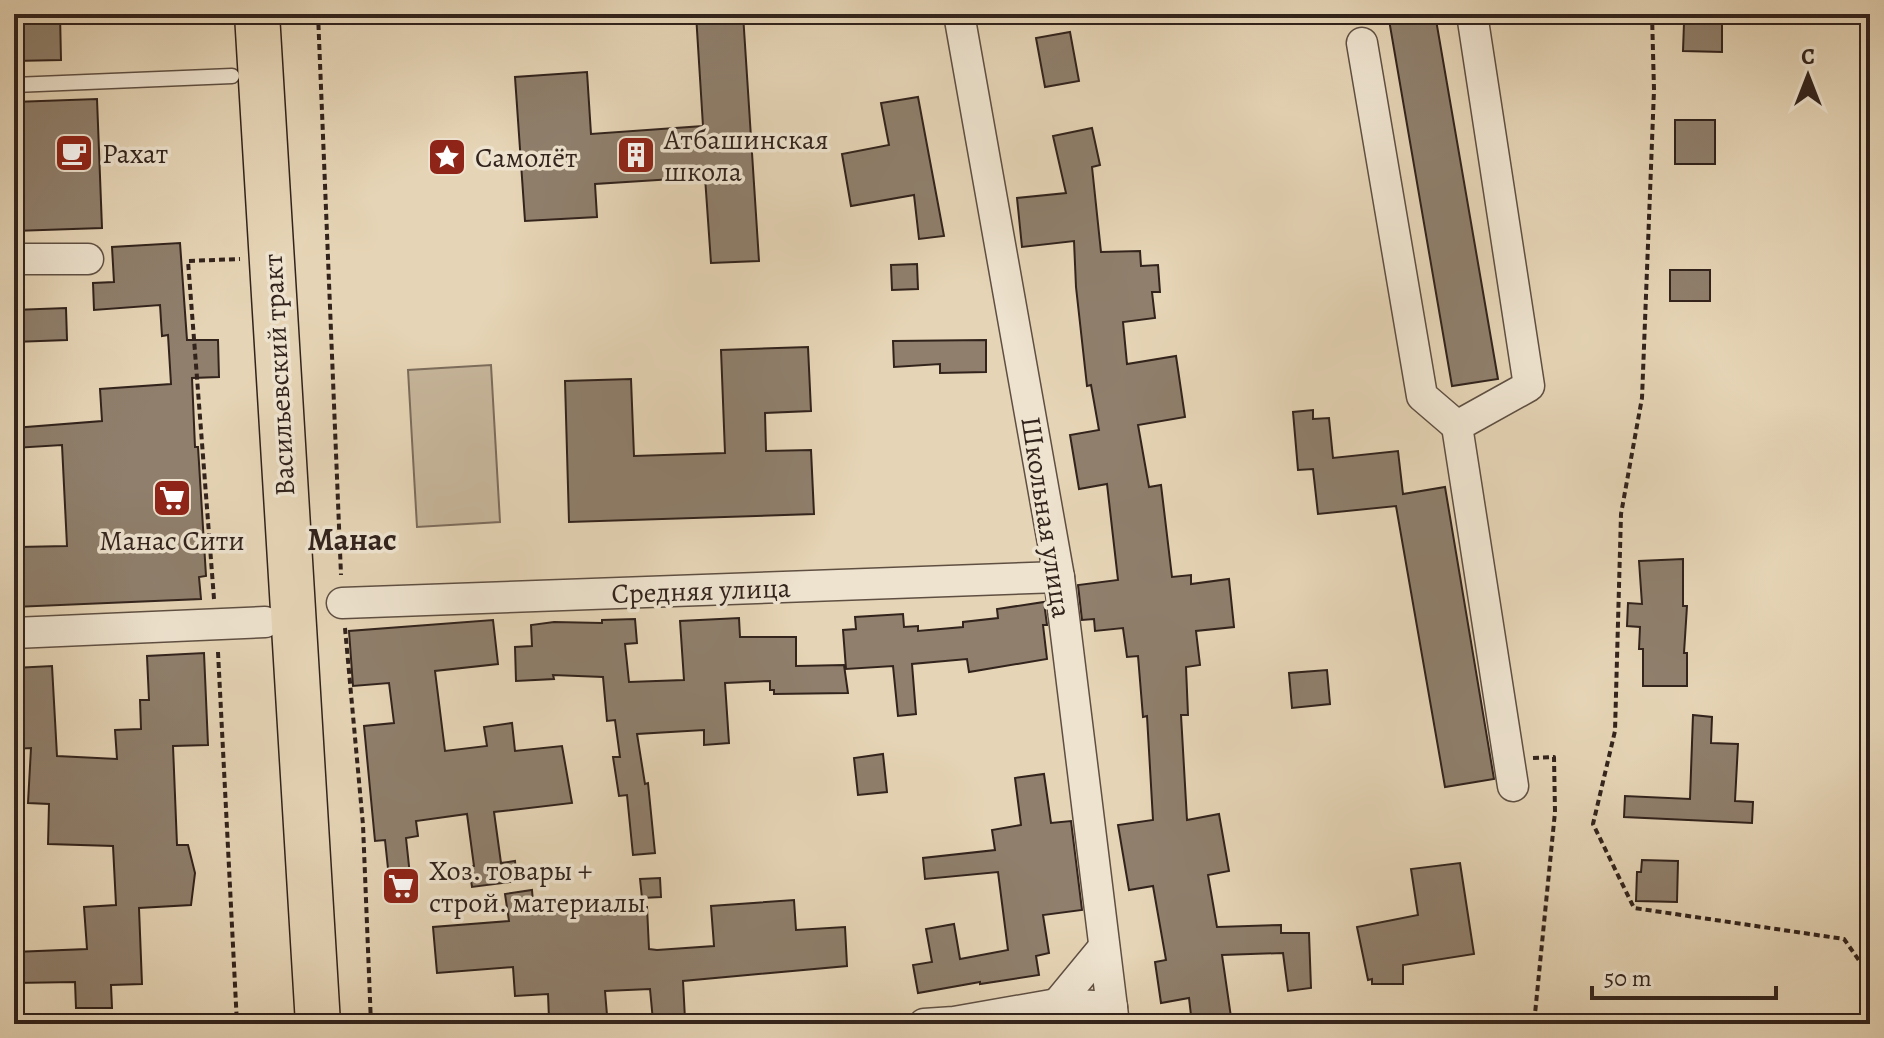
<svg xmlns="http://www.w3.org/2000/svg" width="1884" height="1038" viewBox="0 0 1884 1038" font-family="Alegreya,serif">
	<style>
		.green { fill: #c7b69b; stroke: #7c6c5c; stroke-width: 2 }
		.building { fill: #8f7f6c; stroke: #32231c; stroke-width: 2 }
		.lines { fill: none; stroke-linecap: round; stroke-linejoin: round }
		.service-casing { stroke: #5f4f42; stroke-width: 17 }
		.minor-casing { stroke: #5f4f42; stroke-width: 33 }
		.primary-casing { stroke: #32231c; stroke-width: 47 }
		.path { stroke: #32231c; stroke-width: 4; stroke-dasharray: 6 4; stroke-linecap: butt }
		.service { stroke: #eee3cf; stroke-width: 14 }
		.minor { stroke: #eee3cf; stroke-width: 30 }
		.primary { stroke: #e5d4b5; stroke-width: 44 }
		.labels { text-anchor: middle; stroke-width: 7; stroke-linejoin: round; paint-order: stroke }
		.poi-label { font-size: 28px; fill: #32231c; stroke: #eee3cf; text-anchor: start }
		.street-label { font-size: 28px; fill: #32231c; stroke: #eee3cf }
		.quarter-label { font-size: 32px; font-weight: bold; fill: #32231c; stroke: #eee3cf }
	</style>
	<rect width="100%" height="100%" fill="#e5d4b5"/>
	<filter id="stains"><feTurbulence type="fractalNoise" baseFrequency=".0025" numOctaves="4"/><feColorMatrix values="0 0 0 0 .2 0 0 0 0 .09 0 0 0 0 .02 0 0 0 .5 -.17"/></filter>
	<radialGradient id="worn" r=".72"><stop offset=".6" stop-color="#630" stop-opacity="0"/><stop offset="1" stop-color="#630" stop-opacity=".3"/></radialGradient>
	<polygon class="green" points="491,365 500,522 417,527 408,370"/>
	<g class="building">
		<polygon points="14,14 60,14 61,60 14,61"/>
		<polygon points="696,14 743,14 759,261 711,263 705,177 595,184 597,217 525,221 515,77 587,72 591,134 703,126"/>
		<polygon points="1388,14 1435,14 1498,379 1452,386"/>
		<polygon points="1684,23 1722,24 1722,52 1683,51"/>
		<polygon points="1070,32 1079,81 1045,87 1036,38"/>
		<polygon points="918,97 944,236 919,239 914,195 851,206 842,154 889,145 881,103"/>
		<polygon points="97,99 102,228 14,231 14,102"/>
		<rect x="1675" y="120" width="40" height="44"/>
		<polygon points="1092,128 1100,165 1092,167 1101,252 1140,251 1141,266 1158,265 1160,292 1152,292 1155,318 1123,322 1127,364 1176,356 1185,417 1138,425 1149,487 1161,485 1172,577 1191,575 1191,584 1229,579 1234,627 1196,631 1200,665 1186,667 1188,715 1181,715 1187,820 1219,814 1229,871 1208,875 1217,927 1281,925 1281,933 1309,933 1311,988 1288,991 1283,953 1222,955 1232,1024 1192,1024 1189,998 1161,1003 1155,962 1166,960 1153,886 1129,890 1118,825 1153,820 1147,716 1143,717 1138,656 1127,657 1123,628 1095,631 1094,619 1082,620 1078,585 1118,580 1107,484 1079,489 1070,435 1099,430 1091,385 1087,386 1076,287 1074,241 1022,247 1017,198 1066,193 1053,136"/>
		<polygon points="180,243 187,340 218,340 219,377 192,378 195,447 198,447 206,576 199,577 201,599 14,607 14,561 22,561 19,547 67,546 62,445 14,448 14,428 102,421 100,389 171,384 168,335 162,336 160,305 94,310 93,283 114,282 112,247"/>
		<polygon points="917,264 918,289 892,290 891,265"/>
		<rect x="1670" y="270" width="40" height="31"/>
		<polygon points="66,308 67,340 14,342 14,310"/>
		<polygon points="986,340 986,372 940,373 940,364 894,367 893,341"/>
		<polygon points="808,347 811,411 765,413 766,451 811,450 814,514 569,522 565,381 631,379 634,456 725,453 721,350"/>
		<polygon points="1313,410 1313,419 1329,418 1333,458 1398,451 1403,494 1445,487 1494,779 1445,787 1396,506 1318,514 1313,469 1298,470 1293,412"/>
		<polygon points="1683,559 1683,606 1687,606 1684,653 1687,653 1687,686 1643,686 1643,649 1639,649 1640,627 1627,626 1628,603 1642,604 1639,561"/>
		<polygon points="1044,602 1047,625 1043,625 1047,659 969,672 967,659 912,664 916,714 898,716 893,666 846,669 843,630 856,629 855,617 903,614 904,627 918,626 918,631 963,627 963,622 998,618 997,609"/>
		<polygon points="739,618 740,637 796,637 796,666 844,665 848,693 774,694 774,690 770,690 770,681 725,683 729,743 704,745 704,730 637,734 645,784 648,783 655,853 633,855 627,795 619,796 613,757 620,757 615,720 607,721 603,677 553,675 554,679 516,681 515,647 532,646 531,625 554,622 602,623 602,620 635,619 637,643 625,644 629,682 684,680 680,621"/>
		<polygon points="493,620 498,664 435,671 445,751 487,746 484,727 512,723 515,751 562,746 572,803 494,812 501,863 515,861 517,881 472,887 469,867 474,866 467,814 416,821 418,836 406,838 412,894 391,897 385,840 375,841 364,726 394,723 389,683 353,686 349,631"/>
		<polygon points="204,653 208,745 173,746 177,845 188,845 195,873 191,905 139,908 142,984 111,985 112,1008 76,1008 75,982 14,983 14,952 87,949 84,907 116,905 113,846 48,844 49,804 28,803 31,748 14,749 14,668 52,666 57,756 117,759 115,730 141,729 140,700 149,700 147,656"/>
		<polygon points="1327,670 1330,704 1292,708 1289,673"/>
		<polygon points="1693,715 1712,717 1711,743 1738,744 1735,801 1753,802 1752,823 1624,817 1625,796 1690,799"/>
		<polygon points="883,754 887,792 858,795 854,758"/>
		<polygon points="1044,774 1051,823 1071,821 1082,910 1043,915 1049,953 1036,956 1039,975 980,984 980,982 918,993 913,965 932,962 926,929 954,924 960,959 1008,950 998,872 925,879 923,858 995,850 992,830 1021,825 1015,778"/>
		<polygon points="1642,860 1678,861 1677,902 1636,901 1637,872 1641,872"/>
		<polygon points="1460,863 1474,954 1403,965 1403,984 1372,984 1372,979 1368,980 1357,927 1418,915 1411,869"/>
		<polygon points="660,878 661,897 642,898 640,879"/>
		<polygon points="532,890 534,914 647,907 649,949 657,950 714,946 711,906 794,900 796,930 845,927 847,966 683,981 685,1019 653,1021 650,989 605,991 607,1015 549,1019 548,994 515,996 513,967 437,973 433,927 509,921 505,894"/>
	</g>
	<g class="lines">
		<g class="service-casing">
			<polyline id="service" points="14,85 232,76"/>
		</g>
		<g class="minor-casing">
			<g id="minor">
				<polyline points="959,14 1059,577 1114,1024"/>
				<polyline points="1472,14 1529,386 1457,426 1513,786"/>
				<polyline points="1362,43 1422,396 1457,426"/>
				<polyline points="14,259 88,259"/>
				<polyline points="342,603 1059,577"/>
				<polyline points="14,633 265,622"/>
				<polyline points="1057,1004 1104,947"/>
				<polyline points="924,1024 954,1022 1057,1004 1112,1007"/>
			</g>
		</g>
		<g class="primary-casing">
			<polyline id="primary" points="257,14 318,1024"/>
		</g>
		<g class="path">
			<polyline points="318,14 341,575"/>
			<polyline points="1652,14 1654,90 1642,398 1621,514 1615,731 1593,824 1634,908 1844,939 1870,976"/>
			<polyline points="214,599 188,261 240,259"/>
			<polyline points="345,628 363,825 371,1024"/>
			<polyline points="218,652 237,1024"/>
			<polyline points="1533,758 1554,757 1555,812 1534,1024"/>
		</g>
		<use href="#service" class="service"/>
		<use href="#minor" class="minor"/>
		<use href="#primary" class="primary"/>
	</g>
	<defs>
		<g id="cafe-square" transform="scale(2)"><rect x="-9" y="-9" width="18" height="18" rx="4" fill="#8f2418" stroke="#eee3cf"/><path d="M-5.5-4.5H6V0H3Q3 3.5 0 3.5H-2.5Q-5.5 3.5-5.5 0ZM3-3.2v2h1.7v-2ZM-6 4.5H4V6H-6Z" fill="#fff"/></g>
		<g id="building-square" transform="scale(2)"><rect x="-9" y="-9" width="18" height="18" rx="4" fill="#8f2418" stroke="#eee3cf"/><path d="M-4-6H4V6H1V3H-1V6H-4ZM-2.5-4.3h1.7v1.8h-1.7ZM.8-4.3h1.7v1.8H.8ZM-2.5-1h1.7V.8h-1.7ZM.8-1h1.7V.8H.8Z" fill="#fff"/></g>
		<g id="sight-square" transform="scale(2)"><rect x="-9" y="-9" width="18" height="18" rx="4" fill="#8f2418" stroke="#eee3cf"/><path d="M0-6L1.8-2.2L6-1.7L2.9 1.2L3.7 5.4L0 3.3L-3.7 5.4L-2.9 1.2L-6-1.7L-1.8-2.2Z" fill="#fff"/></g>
		<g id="supermarket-square" transform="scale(2)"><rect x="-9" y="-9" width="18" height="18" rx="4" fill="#8f2418" stroke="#eee3cf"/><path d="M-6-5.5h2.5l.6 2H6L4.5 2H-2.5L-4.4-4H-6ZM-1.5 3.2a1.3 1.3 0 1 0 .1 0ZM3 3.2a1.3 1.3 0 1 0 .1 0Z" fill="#fff"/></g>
	</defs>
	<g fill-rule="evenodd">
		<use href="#cafe-square" x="74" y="153"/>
		<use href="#building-square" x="636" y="155"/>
		<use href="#sight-square" x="447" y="157"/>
		<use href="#supermarket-square" x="172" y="498"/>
		<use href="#supermarket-square" x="401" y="886"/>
	</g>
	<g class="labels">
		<g class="poi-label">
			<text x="664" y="149">Атбашинская<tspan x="664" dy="32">школа</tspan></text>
			<text x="102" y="163">Рахат</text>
			<text x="475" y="167">Самолёт</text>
			<text x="172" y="550" text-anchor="middle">Манас Сити</text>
			<text x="429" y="880">Хоз. товары +<tspan x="429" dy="32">строй. материалы</tspan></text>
		</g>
		<g class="street-label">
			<text transform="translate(278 375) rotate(-93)" y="10">Васильевский тракт</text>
			<text transform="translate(1047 517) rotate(81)" y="10">Школьная улица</text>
			<text transform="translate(701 590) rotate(-2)" y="10">Средняя улица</text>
		</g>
		<g class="quarter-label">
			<text x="352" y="550">Манас</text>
		</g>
	</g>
	<rect width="1884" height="1038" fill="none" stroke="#e5d4b5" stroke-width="48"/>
	<rect x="16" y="16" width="1852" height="1006" fill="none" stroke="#32231c" stroke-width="4"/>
	<rect x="24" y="24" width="1836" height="990" fill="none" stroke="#32231c" stroke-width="2"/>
	<g transform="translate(1808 76)" stroke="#eee3cf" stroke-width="6" paint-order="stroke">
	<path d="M0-6L14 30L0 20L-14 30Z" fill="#32231c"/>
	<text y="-12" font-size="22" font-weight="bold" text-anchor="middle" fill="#32231c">С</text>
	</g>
	<path d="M1592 986v12h184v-12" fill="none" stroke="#32231c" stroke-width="4"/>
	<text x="1604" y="986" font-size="24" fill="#32231c" stroke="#eee3cf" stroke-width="6" paint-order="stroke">50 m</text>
	<rect width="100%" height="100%" filter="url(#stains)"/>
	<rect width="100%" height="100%" fill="url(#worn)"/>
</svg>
